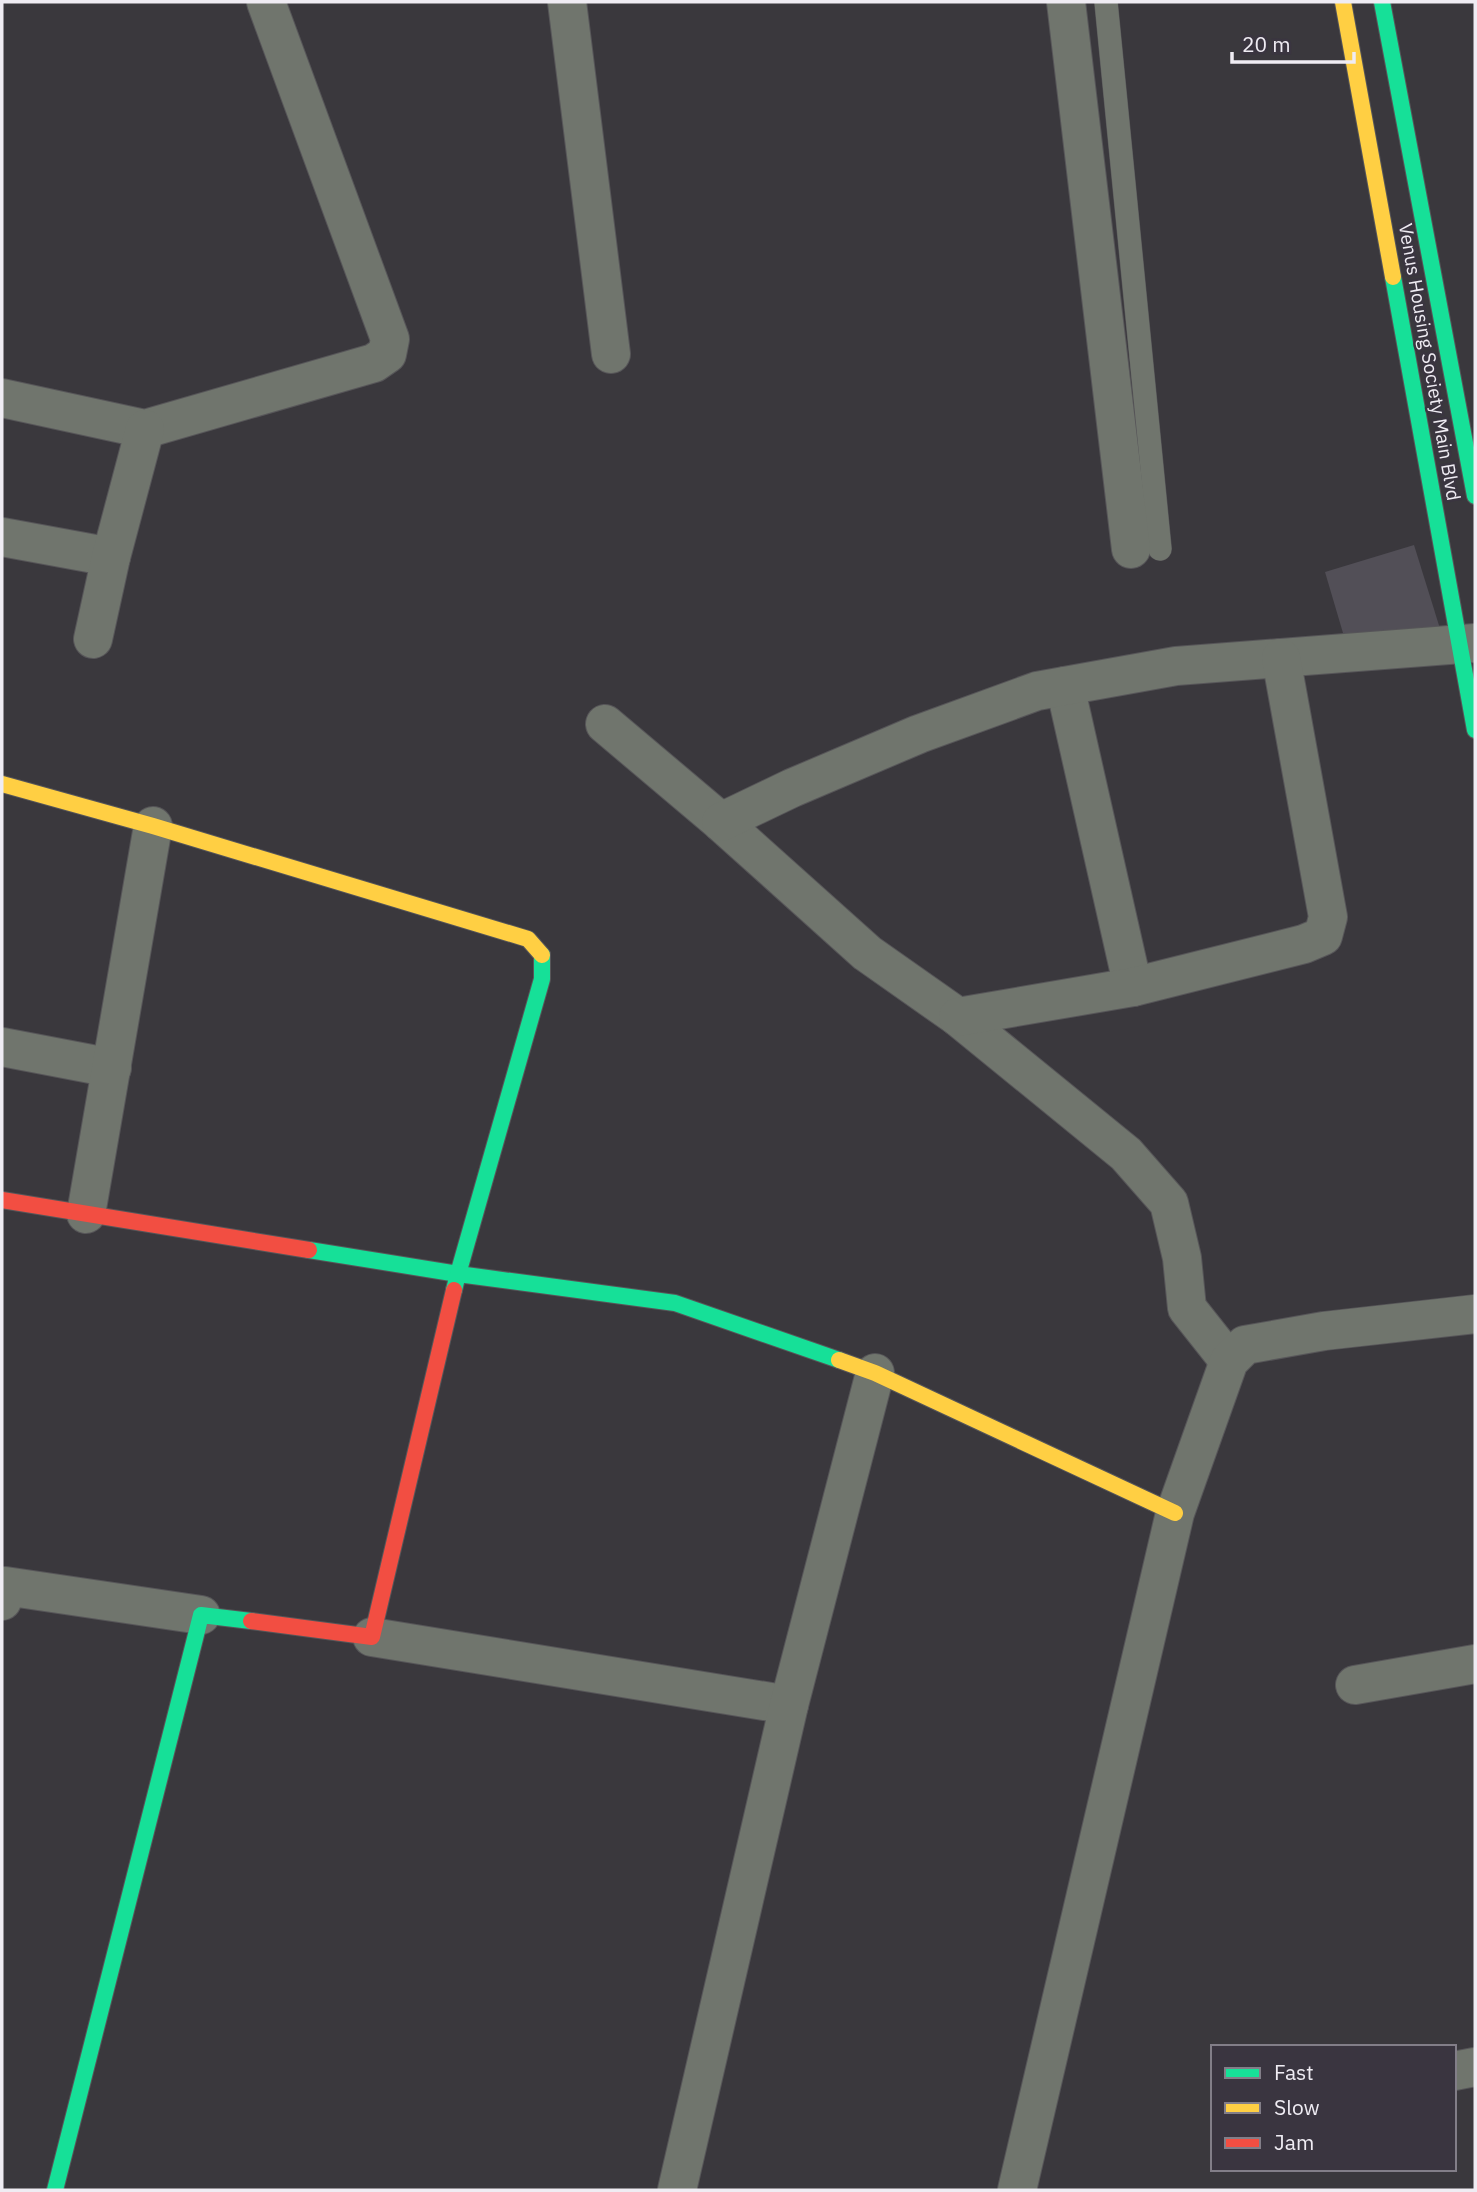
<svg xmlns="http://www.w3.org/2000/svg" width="1477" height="2192" viewBox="0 0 1477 2192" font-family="'IBM Plex Sans',sans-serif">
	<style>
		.building { fill: #524f57 }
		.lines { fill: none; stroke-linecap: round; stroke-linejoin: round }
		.lane-casing { stroke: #575659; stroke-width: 24 }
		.street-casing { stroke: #575659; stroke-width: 40 }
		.fast-casing { stroke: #575659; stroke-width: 18 }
		.slow-casing { stroke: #575659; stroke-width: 18 }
		.jam-casing { stroke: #575659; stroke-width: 18 }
		.lane { stroke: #70756d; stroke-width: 23 }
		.street { stroke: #70756d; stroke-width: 38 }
		.fast { stroke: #16e098; stroke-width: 16 }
		.slow { stroke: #ffcf43; stroke-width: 16 }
		.jam { stroke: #f24e42; stroke-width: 16 }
		.labels { text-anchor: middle; stroke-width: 5; stroke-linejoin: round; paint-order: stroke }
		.street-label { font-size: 19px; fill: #efecf3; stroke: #3a3540 }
	</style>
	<rect width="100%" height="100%" fill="#3a383d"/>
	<polygon class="building" points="1414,545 1442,635 1343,633 1325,572"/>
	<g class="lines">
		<g class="lane-casing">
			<polyline id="lane" points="1106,2 1160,549"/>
		</g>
		<g class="street-casing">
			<g id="street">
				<polyline points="567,2 611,354"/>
				<polyline points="1066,2 1131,549"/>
				<polyline points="2,398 145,429 374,363 387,354 390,339 266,2"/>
				<polyline points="2,537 111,557"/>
				<polyline points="93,639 111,557 145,429"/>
				<polyline points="1065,686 1133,987"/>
				<polyline points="605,724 721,822 867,953 958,1017 1126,1154 1169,1203 1182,1258 1187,1308 1229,1361"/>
				<polyline points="721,822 792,788 919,734 1037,691 1176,666 1475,643"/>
				<polyline points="958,1017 1133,987 1304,944 1323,936 1328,917 1281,658"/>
				<polyline points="2,1047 112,1068"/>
				<polyline points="86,1214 153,826"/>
				<polyline points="2,1601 5,1586 201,1615"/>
				<polyline points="372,1637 789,1705"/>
				<polyline points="1355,1685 1475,1664"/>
				<polyline points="1454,2071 1475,2067"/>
				<polyline points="677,2190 789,1705 875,1373"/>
				<polyline points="1017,2190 1175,1513 1229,1361 1245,1345 1324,1331 1475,1314"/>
			</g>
		</g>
		<g class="fast-casing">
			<g id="fast">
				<polyline points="1382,2 1475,496"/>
				<polyline points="1393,277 1475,730"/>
				<polyline points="309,1250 458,1274 542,979 542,955"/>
				<polyline points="454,1290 458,1274 675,1303 839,1360"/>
				<polyline points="55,2190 201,1615 251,1621"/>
			</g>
		</g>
		<g class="slow-casing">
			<g id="slow">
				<polyline points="1343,2 1393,277"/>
				<polyline points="2,784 153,826 528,939 542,955"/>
				<polyline points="839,1360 875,1373 1175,1513"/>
			</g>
		</g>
		<g class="jam-casing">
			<g id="jam">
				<polyline points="2,1200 309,1250"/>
				<polyline points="251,1621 372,1637 454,1290"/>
			</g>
		</g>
		<use href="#lane" class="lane"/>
		<use href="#street" class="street"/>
		<use href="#fast" class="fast"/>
		<use href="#slow" class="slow"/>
		<use href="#jam" class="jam"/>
	</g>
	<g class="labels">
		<g class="street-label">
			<text transform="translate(1430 362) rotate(80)" y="7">Venus Housing Society Main Blvd</text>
		</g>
	</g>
	<rect width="1477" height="2192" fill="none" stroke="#efecf3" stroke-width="7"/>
	<rect x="1211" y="2045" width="245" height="126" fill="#3a3540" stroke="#827e88" stroke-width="2"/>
	<rect x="1225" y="2068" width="35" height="10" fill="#16e098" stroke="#827e88" stroke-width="2"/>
	<text x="1274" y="2080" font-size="21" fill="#efecf3">Fast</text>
	<rect x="1225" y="2103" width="35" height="10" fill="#ffcf43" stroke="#827e88" stroke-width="2"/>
	<text x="1274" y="2115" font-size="21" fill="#efecf3">Slow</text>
	<rect x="1225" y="2138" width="35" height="10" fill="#f24e42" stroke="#827e88" stroke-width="2"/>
	<text x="1274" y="2150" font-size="21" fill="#efecf3">Jam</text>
	<path d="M1232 52v10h122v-10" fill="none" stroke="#efecf3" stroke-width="3.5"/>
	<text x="1242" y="52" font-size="21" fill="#efecf3" stroke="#3a3540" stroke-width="5" paint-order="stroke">20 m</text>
</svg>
